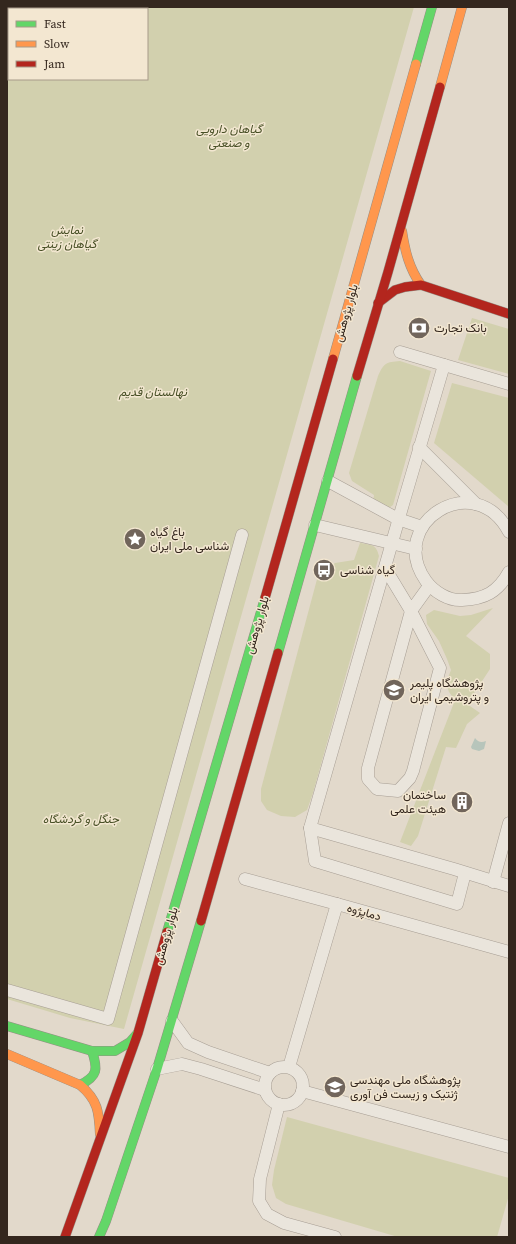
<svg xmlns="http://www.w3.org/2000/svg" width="516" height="1244" viewBox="0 0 516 1244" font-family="'Source Serif 4',Vazirmatn,serif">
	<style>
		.green { fill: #d2d0ae; fill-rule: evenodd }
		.water { fill: #b7c5bb }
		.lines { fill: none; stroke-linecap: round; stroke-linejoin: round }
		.street-casing { stroke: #a79e94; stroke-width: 13 }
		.fast-casing { stroke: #968e85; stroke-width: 10 }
		.slow-casing { stroke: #968e85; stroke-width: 10 }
		.jam-casing { stroke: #968e85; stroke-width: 10 }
		.street { stroke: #eae5dc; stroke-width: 12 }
		.fast { stroke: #63d668; stroke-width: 9 }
		.slow { stroke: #ff974d; stroke-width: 9 }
		.jam { stroke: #b3261e; stroke-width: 9 }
		.labels { text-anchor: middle; stroke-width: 3; stroke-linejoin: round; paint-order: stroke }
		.park-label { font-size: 12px; font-style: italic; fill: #474f25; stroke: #f3e7d1 }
		.street-label { font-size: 12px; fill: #34271e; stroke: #f3e7d1 }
		.poi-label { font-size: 12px; fill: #34271e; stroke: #f3e7d1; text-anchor: start }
	</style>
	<rect width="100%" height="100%" fill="#e2d9cb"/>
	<g class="green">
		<path d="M7,7h407l-290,1022 -54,-11 -63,-19zM9,9h138v70h-138z"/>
		<polygon points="472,318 509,329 509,374 458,360"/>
		<path d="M400,361l31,10 -38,134 -6,4 -14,-7 1,-7 -22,-14 -3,-8 29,-97c6,-13 8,-14 22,-15z"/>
		<polygon points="452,383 509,398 509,507 434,443"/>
		<path d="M360,543c12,2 16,1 19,13l-66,237 -6,17 -12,7 -14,-1 -14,-6 -6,-9v-12l59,-221 7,1 8,-6 19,-3z"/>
		<polygon points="493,608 466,636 490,654 490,669 467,704 480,713 467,724 456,748 446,747 418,836 411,846 400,842 455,700 449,692 446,683 451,670 447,659 439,641 427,624 426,615 434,610 460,616 471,615"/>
		<polygon points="287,1117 509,1178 509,1195 497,1237 398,1237 286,1204 276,1198 272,1185 274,1170"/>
	</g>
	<path class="water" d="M475,738c3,4 6,5 11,3l-2,8 -5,2 -7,-2 -1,-2z"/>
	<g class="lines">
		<g class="street-casing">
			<g id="street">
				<polyline points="112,7 115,9"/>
				<polyline points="400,352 509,384"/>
				<path d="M444,365c-46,154 -90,309 -134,463l144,41 55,17"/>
				<polyline points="419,447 476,504"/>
				<polyline points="328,481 398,519 422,527"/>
				<polyline points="315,525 416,549"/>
				<path d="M509,532c-34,-65 -124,-9 -83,49 8,11 23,20 36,19 23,-1 36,-8 47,-28"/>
				<polyline points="385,568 411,611 429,586"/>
				<polygon points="411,611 440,668 413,771 410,778 398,791 377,789 368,779 368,768"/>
				<polyline points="310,828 315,861 457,904 465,873"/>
				<polyline points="245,879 337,904"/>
				<polyline points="493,882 509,823"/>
				<polyline points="7,990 108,1019 242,535"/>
				<polyline points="172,1021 188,1043 208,1052 270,1073"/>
				<polyline points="289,1067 337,904 509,952"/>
				<circle cx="284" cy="1086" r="19"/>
				<polyline points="157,1069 182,1064 201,1069 265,1090"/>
				<polyline points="302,1091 509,1147"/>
				<polyline points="279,1104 260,1179 259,1201 267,1214 284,1223 335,1237"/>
			</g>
		</g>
		<g class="fast-casing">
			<g id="fast">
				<polyline points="416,64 432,7"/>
				<polyline points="278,653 357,376"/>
				<polyline points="167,932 265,598"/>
				<polyline points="7,1026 92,1051 115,1051 130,1042 137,1034"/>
				<path d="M80,1085c18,-9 18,-16 12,-34"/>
				<polyline points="99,1237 106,1221 157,1069 201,921"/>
			</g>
		</g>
		<g class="slow-casing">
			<g id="slow">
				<polyline points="440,87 462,7"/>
				<path d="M402,231c3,20 7,37 19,54"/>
				<polyline points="333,359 416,64"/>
				<path d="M7,1054l73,31c18,15 19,27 20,49"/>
			</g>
		</g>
		<g class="jam-casing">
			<g id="jam">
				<polyline points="378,303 395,290 405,287 421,285 509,314"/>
				<polyline points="357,376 388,272 440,87"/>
				<polyline points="265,598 333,359"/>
				<polyline points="201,921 278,653"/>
				<polyline points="65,1237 138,1033 167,932"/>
			</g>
		</g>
		<use href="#street" class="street"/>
		<use href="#fast" class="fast"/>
		<use href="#slow" class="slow"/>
		<use href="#jam" class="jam"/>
	</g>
	<defs>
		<g id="bank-disc" transform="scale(1.15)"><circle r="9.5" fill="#71655b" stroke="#f3e7d1"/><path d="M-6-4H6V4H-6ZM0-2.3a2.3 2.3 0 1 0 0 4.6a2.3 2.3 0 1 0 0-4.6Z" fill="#fff"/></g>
		<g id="sight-disc" transform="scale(1.15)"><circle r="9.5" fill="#71655b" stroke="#f3e7d1"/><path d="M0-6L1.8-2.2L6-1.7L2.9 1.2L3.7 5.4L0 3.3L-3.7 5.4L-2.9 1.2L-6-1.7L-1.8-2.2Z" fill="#fff"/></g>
		<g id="bus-disc" transform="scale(1.15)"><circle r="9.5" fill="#71655b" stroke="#f3e7d1"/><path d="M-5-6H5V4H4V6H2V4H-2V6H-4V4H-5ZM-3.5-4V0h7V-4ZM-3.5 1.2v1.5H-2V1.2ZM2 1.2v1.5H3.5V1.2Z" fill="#fff"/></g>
		<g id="university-disc" transform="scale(1.15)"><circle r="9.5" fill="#71655b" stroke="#f3e7d1"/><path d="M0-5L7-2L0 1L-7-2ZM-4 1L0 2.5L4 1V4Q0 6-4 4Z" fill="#fff"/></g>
		<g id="building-disc" transform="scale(1.15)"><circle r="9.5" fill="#71655b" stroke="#f3e7d1"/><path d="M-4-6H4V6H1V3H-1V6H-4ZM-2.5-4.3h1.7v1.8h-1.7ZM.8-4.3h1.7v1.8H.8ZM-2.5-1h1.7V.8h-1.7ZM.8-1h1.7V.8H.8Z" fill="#fff"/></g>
	</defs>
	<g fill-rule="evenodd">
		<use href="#bank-disc" x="419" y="328"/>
		<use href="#sight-disc" x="135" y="539"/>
		<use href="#bus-disc" x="324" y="570"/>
		<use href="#university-disc" x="394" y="690"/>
		<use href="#building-disc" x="462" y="802"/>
		<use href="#university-disc" x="335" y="1087"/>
	</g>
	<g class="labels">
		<g class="park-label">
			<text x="229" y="133">گیاهان دارویی<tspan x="229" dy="14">و صنعتی</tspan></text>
			<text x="67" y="234">نمایش<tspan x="67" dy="14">گیاهان زینتی</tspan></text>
			<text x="153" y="396">نهالستان قدیم</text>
			<text x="81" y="823">جنگل و گردشگاه</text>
		</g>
		<g class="street-label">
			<text transform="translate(346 313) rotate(-74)" y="4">بلوار پژوهش</text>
			<text transform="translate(257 625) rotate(-74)" y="4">بلوار پژوهش</text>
			<text transform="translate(364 912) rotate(15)" y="4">دماپژوه</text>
			<text transform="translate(166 936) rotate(-74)" y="4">بلوار پژوهش</text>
		</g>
		<g class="poi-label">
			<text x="434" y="332">بانک تجارت</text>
			<text x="150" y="536">باغ گیاه‌<tspan x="150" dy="14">شناسی ملی ایران</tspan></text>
			<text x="340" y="574">گیاه شناسی</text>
			<text x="410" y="687">پژوهشگاه پلیمر<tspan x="410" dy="14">و پتروشیمی ایران</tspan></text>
			<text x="446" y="799" text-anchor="end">ساختمان<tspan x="446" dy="14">هیئت علمی</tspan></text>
			<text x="350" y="1084">پژوهشگاه ملی مهندسی<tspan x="350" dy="14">ژنتیک و زیست فن آوری</tspan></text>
		</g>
	</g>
	<rect width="516" height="1244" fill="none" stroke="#34271e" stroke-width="16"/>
	<rect x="8" y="8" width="140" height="72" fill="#f3e7d1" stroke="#a79a89"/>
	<rect x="16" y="21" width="20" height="6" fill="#63d668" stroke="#a79a89"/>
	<text x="44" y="28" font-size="12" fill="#34271e">Fast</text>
	<rect x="16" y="41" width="20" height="6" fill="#ff974d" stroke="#a79a89"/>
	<text x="44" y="48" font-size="12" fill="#34271e">Slow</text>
	<rect x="16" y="61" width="20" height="6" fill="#b3261e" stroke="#a79a89"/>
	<text x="44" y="68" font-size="12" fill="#34271e">Jam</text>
</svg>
